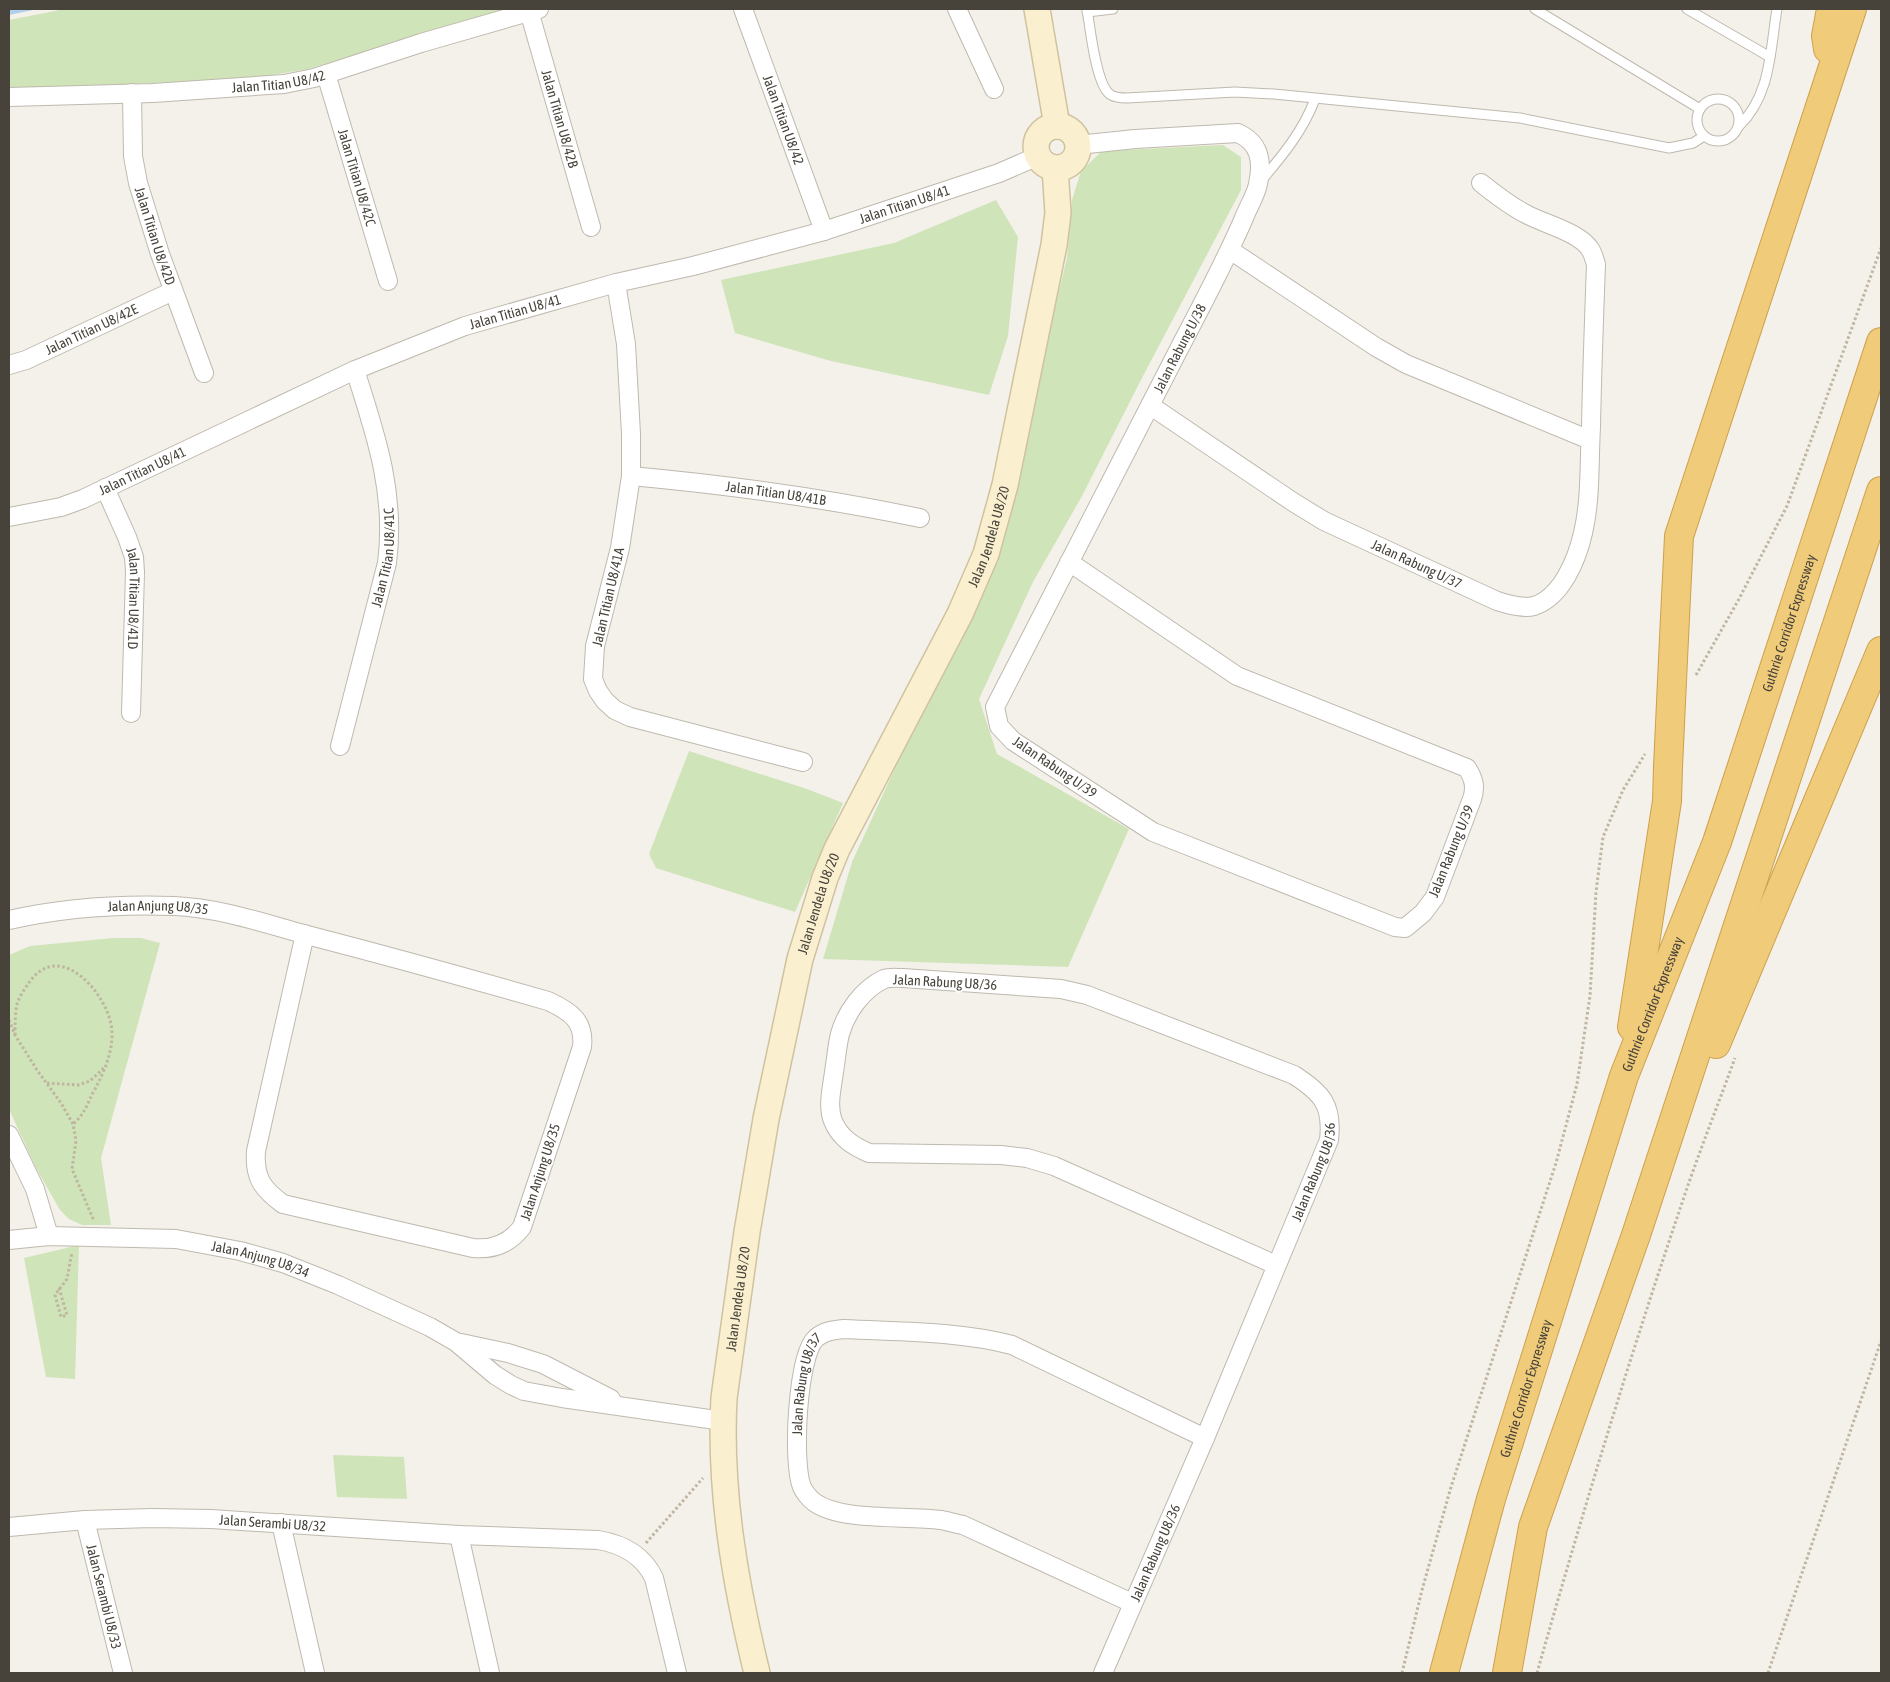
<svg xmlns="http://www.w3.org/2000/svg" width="1890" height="1682" viewBox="0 0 1890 1682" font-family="'Asap Condensed',sans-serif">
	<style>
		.green { fill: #cfe4b8 }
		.water { fill: #aed0ea }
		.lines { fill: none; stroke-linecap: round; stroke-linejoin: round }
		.lane-casing { stroke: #bfb9ae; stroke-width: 11 }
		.street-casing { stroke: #bfb9ae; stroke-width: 20 }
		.secondary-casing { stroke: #cfc39f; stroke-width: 28 }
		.highway-casing { stroke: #cea04b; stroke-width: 30 }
		.path { stroke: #bfb5a1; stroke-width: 3; stroke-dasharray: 2.5 2.5; stroke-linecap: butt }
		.lane { stroke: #fff; stroke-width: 9 }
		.street { stroke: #fff; stroke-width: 18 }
		.secondary { stroke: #faf0d0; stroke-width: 25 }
		.highway { stroke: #f0cb7a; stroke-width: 28 }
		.highway-bridge-casing { stroke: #cea04b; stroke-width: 30; stroke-linecap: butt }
		.highway-bridge { stroke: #f0cb7a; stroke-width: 28 }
		.labels { text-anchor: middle; stroke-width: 4; stroke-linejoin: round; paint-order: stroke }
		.street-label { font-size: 14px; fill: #47423a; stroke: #fff }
	</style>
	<rect width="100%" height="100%" fill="#f4f1eb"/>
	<g class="green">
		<polygon points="65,9 510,9 308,69 248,79 9,89 9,20"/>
		<polygon points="1223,145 1241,157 1241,190 1143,376 1082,496 1033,582 979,699 997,754 1129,829 1068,967 823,959 852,862 913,729 981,590 1007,529 1019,452 1067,258 1072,200 1081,171 1102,151"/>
		<polygon points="996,200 1018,237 1008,336 989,395 831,361 735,333 721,280 894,243"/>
		<polygon points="689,751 807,789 843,803 795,912 656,868 649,854"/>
		<polygon points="114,938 141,938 160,943 101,1158 111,1225 82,1225 69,1219 60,1210 36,1168 9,1109 9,955 30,946"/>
		<polygon points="79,1245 75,1379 46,1377 24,1258"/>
		<polygon points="333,1455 404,1457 407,1499 337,1497"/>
	</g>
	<polygon class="water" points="9,9 38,9 9,15"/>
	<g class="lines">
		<g class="lane-casing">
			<g id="lane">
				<path d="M1087,9c3,18 9,78 24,86 5,3 11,3 16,3l108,-6 39,2 246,24 149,30 24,-5 11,-7"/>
				<polyline points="1535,9 1700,109"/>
				<polyline points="1687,9 1770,57"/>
				<polyline points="1087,12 1113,9"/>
				<circle cx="1718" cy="120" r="21"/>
				<path d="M1739,126c32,-31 31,-75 38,-117"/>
				<path d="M1261,181c22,-26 42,-50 54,-82"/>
			</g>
		</g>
		<g class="street-casing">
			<g id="street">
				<path id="s1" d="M743,9l81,222"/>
				<polyline points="957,9 994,89"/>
				<path id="s2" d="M529,11l62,216"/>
				<path id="s3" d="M326,74l62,207"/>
				<path id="s4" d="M132,93l1,63 5,27 22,71 44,119"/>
				<path id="s5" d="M9,97l144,-4 131,-9 30,-6 107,-35 118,-34"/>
				<polyline points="1230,250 1376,347 1406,364 1590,440"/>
				<polyline points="616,283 626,344 631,434 631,476 620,548 595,646 593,679 598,691 605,701 615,710 630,717 803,762"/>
				<path id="s6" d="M9,365l17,-5 147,-69"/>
				<path id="s7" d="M1151,406l142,96 31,19 173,80c11,3 25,8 37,5 28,-9 43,-47 49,-73 8,-34 6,-71 8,-106 1,-54 3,-109 5,-163 -2,-5 -3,-11 -6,-15 -11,-17 -46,-25 -64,-35 -16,-8 -30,-19 -45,-31"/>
				<path id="s8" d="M631,476c98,9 193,22 289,42"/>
				<path id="s9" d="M105,488l22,49 7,20 1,15 -4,141"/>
				<path id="s10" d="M9,517l52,-10 22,-8 272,-129 110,-44 151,-43 77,-17 131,-35 175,-58 39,-17"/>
				<path id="s11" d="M1069,562l168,114 230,92c7,11 9,19 5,31l-37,98 -12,16 -18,15 -10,-1 -242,-95 -140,-91 -14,-15 -4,-19c62,-120 124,-240 185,-360 22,-42 45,-85 64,-129 4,-11 12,-23 14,-34 5,-23 2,-41 -20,-51l-103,6 -57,6"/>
				<path id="s12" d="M340,746l47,-183c9,-69 -11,-128 -32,-193"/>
				<path id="s13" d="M9,920c53,-12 110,-16 165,-14 46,2 89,17 133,29 81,21 161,43 241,66 22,10 37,20 34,46l-60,180c-12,16 -29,23 -49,21l-190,-44c-21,-15 -29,-27 -27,-53l49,-217"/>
				<polyline points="9,1135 35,1189 49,1236"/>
				<path id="s14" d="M9,1240l40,-4 127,3 64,12 43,12 55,22 92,42 26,15 39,33 16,10 13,6 38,7 161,23"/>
				<polyline points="461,1343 508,1353 543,1364 611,1399"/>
				<path id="s15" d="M85,1520l38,153"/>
				<polyline points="281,1523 315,1673"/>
				<path id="s16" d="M9,1527l76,-7 67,-2 59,1 248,16 139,5c24,4 45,15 56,38l23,95"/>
				<polyline points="459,1535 490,1673"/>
				<path id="s17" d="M1132,1603l-169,-78c-7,-1 -15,-4 -22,-5 -35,-5 -100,2 -127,-18 -4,-3 -10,-10 -12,-15 -10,-23 -5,-132 14,-149 8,-7 18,-8 28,-9 56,3 114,2 168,16l193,93"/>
				<path id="s18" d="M1103,1673l102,-235 124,-298c4,-35 -7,-47 -35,-65l-207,-80 -26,-6 -158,-11c-6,0 -13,-1 -19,1 -21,10 -38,33 -44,55 -3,12 -4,26 -6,38 -2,16 -7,34 -1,49 7,17 20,25 36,32l132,2 26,3 27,8 222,99"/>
			</g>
		</g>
		<g class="secondary-casing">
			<g id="secondary">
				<polyline points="1037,9 1057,126"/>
				<circle cx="1057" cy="147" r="21"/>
				<path id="s19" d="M757,1673c-22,-90 -38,-183 -33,-275l23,-166 19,-113 34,-160 25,-81 12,-29 123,-235 26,-60 19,-69 49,-240 4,-32 -3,-45"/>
			</g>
		</g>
		<g class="highway-casing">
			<g id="highway">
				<polyline points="1828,49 1826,36 1831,9"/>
				<polyline points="1674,638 1679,536 1852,9"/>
				<polyline points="1632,1027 1667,801 1668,767"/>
				<polyline points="1716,1044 1881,651"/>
				<path id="s20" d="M1444,1673l47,-174 133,-423 93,-234 164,-500"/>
				<polyline points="1507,1673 1533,1527 1636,1235 1881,491"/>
			</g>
		</g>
		<g class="path">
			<polyline points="1696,675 1739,599 1787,506 1881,248"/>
			<polyline points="9,1020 15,1035 37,1070 61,1103 73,1124 76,1141 72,1169 94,1221"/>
			<path d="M15,1035c0,-11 0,-21 2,-31 2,-7 7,-14 11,-20 21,-32 50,-16 68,8 9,13 16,27 16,42 0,20 -8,38 -17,55 -8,14 -9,24 -22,35"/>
			<polyline points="47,1083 78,1085 90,1081 105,1067"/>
			<polyline points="59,1288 67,1315 61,1317 55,1295 67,1279 72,1252"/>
			<polyline points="646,1543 703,1478"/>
			<polyline points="1402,1673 1422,1590 1451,1487 1556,1163 1577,1084 1590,996 1596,892 1603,837 1623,790 1645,754"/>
			<path d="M1537,1673c45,-159 93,-317 146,-473 16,-48 35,-95 52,-142"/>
			<polyline points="1768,1673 1881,1341"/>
		</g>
		<use href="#lane" class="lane"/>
		<use href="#street" class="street"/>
		<use href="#secondary" class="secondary"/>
		<use href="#highway" class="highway"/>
		<g class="highway-bridge-casing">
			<polyline id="highway-bridge" points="1668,767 1674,638"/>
		</g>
		<use href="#highway-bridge" class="highway-bridge"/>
	</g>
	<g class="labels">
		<g class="street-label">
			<text dy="5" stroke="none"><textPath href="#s5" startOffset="270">Jalan Titian U8/42</textPath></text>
			<text dy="5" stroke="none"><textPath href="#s2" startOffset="112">Jalan Titian U8/42B</textPath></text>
			<text dy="5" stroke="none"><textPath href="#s1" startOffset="118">Jalan Titian U8/42</textPath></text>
			<text dy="5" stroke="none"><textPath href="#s3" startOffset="108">Jalan Titian U8/42C</textPath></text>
			<text dy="5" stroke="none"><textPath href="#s10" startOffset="952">Jalan Titian U8/41</textPath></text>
			<text dy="5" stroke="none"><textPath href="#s4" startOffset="146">Jalan Titian U8/42D</textPath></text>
			<text dy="5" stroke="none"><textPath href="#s10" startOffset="548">Jalan Titian U8/41</textPath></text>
			<text dy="5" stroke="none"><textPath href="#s6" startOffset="90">Jalan Titian U8/42E</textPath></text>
			<text dy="5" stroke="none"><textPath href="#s11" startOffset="1512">Jalan Rabung U/38</textPath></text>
			<text dy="5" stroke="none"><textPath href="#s10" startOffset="142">Jalan Titian U8/41</textPath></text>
			<text dy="5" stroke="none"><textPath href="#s8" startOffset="146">Jalan Titian U8/41B</textPath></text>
			<text dy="5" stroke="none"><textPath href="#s19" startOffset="1188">Jalan Jendela U8/20</textPath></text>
			<text dy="5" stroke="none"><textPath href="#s12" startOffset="194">Jalan Titian U8/41C</textPath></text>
			<text dy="5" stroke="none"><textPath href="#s7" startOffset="310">Jalan Rabung U/37</textPath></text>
			<text transform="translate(608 597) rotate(-77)" y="5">Jalan Titian U8/41A</text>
			<text dy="5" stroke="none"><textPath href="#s9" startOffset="116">Jalan Titian U8/41D</textPath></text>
			<text dy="5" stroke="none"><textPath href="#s20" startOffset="1106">Guthrie Corridor Expressway</textPath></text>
			<text transform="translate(1055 767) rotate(34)" y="5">Jalan Rabung U/39</text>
			<text transform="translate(1451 851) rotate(-68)" y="5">Jalan Rabung U/39</text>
			<text dy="5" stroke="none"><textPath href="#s19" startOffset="782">Jalan Jendela U8/20</textPath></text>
			<text dy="5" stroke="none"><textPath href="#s13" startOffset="150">Jalan Anjung U8/35</textPath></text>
			<text transform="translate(945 982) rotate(3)" y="5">Jalan Rabung U8/36</text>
			<text dy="5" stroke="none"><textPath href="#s20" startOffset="701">Guthrie Corridor Expressway</textPath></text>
			<text dy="5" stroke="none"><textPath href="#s18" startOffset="544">Jalan Rabung U8/36</textPath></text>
			<text transform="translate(540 1172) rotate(-72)" y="5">Jalan Anjung U8/35</text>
			<text dy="5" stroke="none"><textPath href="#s14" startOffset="254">Jalan Anjung U8/34</textPath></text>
			<text dy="5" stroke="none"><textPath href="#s19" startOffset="378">Jalan Jendela U8/20</textPath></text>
			<text dy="5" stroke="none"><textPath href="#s17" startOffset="462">Jalan Rabung U8/37</textPath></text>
			<text dy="5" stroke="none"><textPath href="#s20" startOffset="296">Guthrie Corridor Expressway</textPath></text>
			<text dy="5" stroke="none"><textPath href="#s16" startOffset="264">Jalan Serambi U8/32</textPath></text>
			<text dy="5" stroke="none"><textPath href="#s18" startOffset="131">Jalan Rabung U8/36</textPath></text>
			<text dy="5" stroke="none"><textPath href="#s15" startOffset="79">Jalan Serambi U8/33</textPath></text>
		</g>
	</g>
	<rect width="1890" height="1682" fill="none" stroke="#47423a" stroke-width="20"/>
</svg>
